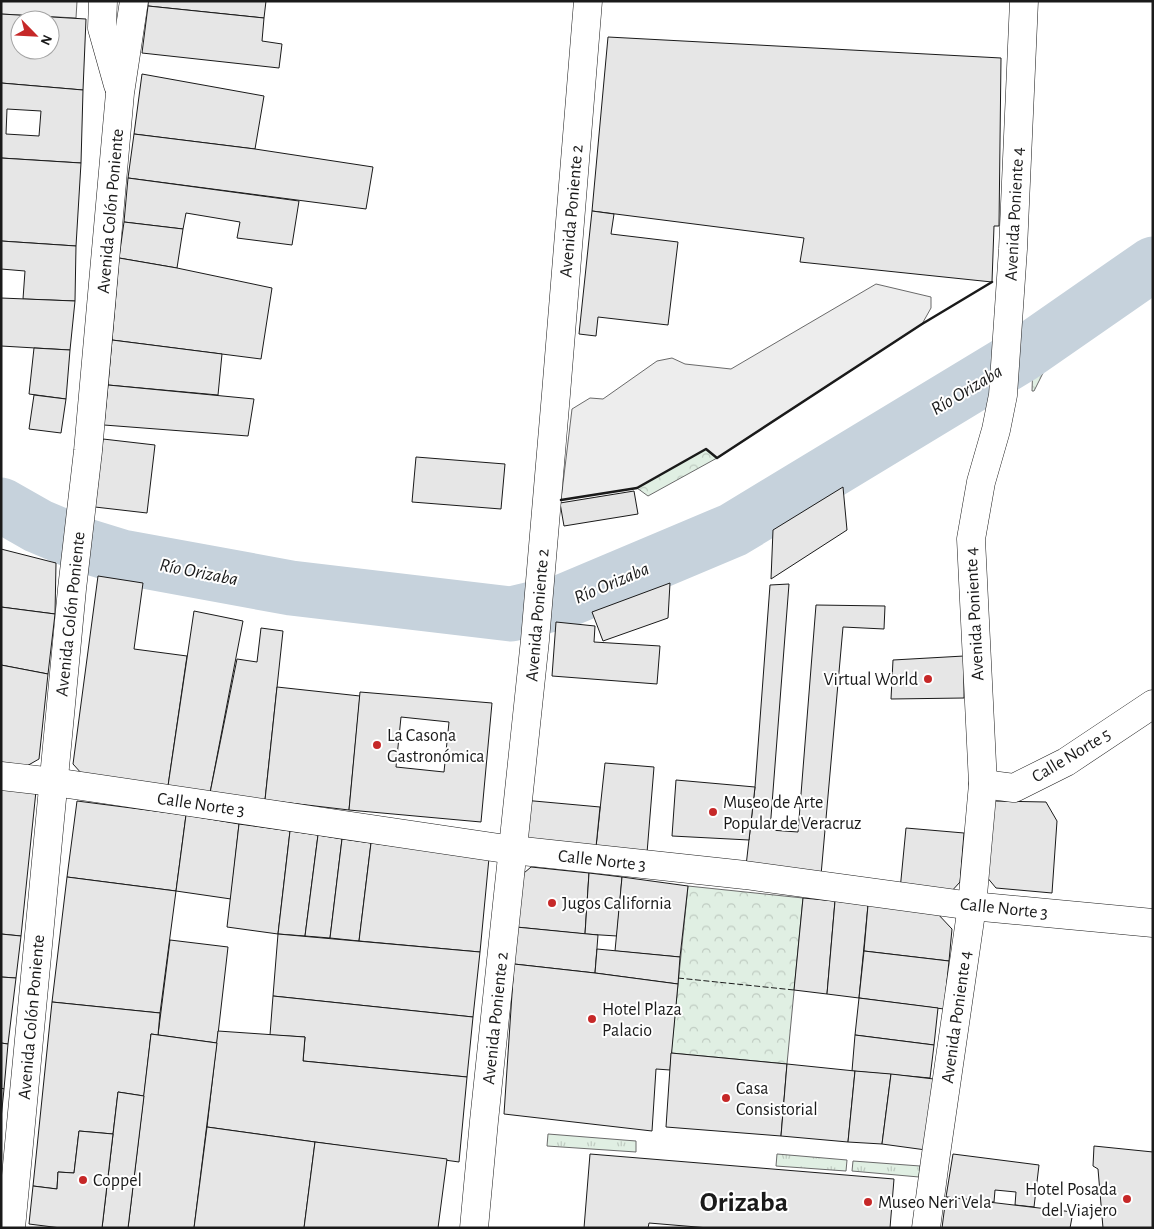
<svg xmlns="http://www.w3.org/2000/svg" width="1154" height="1229" viewBox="0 0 1154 1229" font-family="'Alegreya Sans',sans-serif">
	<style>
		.grass { fill: url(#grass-tufts); stroke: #6a6a6a }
		.park { fill: url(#park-crowns); stroke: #6a6a6a }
		.parking { fill: #ededed; stroke: #6a6a6a }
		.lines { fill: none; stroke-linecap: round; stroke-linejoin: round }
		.river { stroke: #c6d2dc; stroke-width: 55 }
		.building { fill: #e6e6e6; stroke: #1a1a1a; fill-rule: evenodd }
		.minor-casing { stroke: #1a1a1a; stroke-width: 29 }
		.minor { stroke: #fff; stroke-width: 28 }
		.fence { stroke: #1a1a1a; stroke-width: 1; stroke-dasharray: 6 2.5; stroke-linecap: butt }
		.wall { stroke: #1a1a1a; stroke-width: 2.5 }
		.poi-dot { fill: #c62828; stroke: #fff; stroke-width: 2 }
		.labels { text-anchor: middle; stroke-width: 4; stroke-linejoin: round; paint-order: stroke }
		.street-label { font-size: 18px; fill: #1a1a1a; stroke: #fff }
		.poi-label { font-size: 18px; fill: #1a1a1a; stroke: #fff; text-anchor: start }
		.water-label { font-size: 19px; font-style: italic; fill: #1a1a1a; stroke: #fff }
		.town-label { font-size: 28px; font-weight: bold; fill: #1a1a1a; stroke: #fff }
	</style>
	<defs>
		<pattern id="grass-tufts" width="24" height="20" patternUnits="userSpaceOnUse" patternTransform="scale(1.25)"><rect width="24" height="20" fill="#e0efe3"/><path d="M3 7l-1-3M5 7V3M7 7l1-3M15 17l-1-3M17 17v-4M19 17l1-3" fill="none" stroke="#c0ccc2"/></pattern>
		<pattern id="park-crowns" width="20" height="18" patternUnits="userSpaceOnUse" patternTransform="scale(1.25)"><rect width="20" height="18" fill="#e0efe3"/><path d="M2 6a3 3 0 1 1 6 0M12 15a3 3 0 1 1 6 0" fill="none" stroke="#c0ccc2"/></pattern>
	</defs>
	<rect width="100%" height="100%" fill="#fff"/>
	<g class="grass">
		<polygon points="548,1134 636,1141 636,1152 547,1146"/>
		<polygon points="777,1154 847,1160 846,1171 776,1166"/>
		<polygon points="853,1161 920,1166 919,1177 852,1171"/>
	</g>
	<g class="park">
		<polygon points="1034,331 1036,331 1043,351 1039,352 1038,373 1043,373 1034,391 1032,391"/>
		<polygon points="706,449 717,458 648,496 637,488"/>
		<polygon points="688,886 803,898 787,1064 671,1053"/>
	</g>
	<g class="parking">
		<polygon points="1,1 77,1 76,18 1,14"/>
		<polygon points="876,284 931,297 931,308 922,324 717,458 706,449 637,488 561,500 572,409 590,398 603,399 657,361 672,358 685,364 731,369"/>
	</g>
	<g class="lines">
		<polyline class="river" points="1,505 38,526 83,545 122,557 291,588 511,614 562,602 733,530 1022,355 1153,264"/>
	</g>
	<g class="building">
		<polygon points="148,1 266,1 264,18 148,6"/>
		<polygon points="148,6 264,18 262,41 282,44 279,68 142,53"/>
		<path d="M1,14l85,5 -3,71 -82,-7zM20,20h30v30h-30z"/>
		<polygon points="608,37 1001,58 999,226 994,226 992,282 800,262 804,238 592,211"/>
		<polygon points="142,74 264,96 255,149 134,134"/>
		<path d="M1,83l82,7 -2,73 -80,-5zM7,109l34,2 -2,25 -33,-2z"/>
		<polygon points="134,134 255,149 373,167 366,209 128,178"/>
		<polygon points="1,158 81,163 76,246 1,241"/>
		<polygon points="128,178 299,201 292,245 237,238 240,222 186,213 183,229 124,222"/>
		<polygon points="592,211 614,214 611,234 678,242 668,325 598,317 596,336 579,334"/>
		<polygon points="124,222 183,229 177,268 119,258"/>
		<polygon points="1,241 76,246 75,301 23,299 25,271 1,269"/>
		<polygon points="119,258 177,268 272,288 261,359 112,340"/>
		<polygon points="1,298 75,301 70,350 1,346"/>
		<polygon points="112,340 222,354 218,395 108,385"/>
		<polygon points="34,348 70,350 66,399 29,394"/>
		<polygon points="108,385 254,399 248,436 104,425"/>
		<polygon points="34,395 66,399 61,433 29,429"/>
		<polygon points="103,439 155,445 147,513 95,507"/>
		<polygon points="416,457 505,464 501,509 412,502"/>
		<polygon points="843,487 847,530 771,579 773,530"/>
		<polygon points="634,491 638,514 564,526 560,503"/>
		<polygon points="1,549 56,563 55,614 1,607"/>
		<polygon points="98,576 143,583 134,649 187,656 168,786 82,774 73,764"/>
		<polygon points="670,583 668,618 603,641 592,612"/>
		<polygon points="789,584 770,830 798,832 816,605 885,606 884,629 843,627 821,875 746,866 755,787 770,585"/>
		<polygon points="1,607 55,614 48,674 1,665"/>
		<polygon points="194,611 243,621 210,793 168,786"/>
		<polygon points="556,622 595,626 594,642 660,646 657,684 552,676"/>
		<polygon points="261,628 283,631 265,800 210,793 237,659 257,662"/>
		<polygon points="964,656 964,698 891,699 893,660"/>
		<polygon points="1,665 48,674 39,759 25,767 1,763"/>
		<polygon points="277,687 360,696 349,810 265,800"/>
		<path d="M360,692l132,11 -11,119 -132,-12zM401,717l48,5 -5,50 -48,-5z"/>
		<polygon points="605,763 654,767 647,853 596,847"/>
		<polygon points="676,780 755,787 749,840 672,836"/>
		<polygon points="1,787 36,791 21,936 1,934"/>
		<polygon points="523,800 600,807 596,847 519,840"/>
		<polygon points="77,801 186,815 176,891 67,877"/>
		<polygon points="993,801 1046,802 1057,821 1052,893 996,888 986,876"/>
		<polygon points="186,815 239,824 231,899 176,891"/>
		<polygon points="239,824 290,831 278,934 227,927"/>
		<polygon points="906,828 964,833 960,882 949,894 900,890"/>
		<polygon points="290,831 318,835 305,936 278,934"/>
		<polygon points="318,835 342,839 330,938 305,936"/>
		<polygon points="342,839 371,843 359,941 330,938"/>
		<polygon points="371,843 489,858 480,952 359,941"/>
		<polygon points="531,867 589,873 585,934 516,927 524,873"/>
		<polygon points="589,873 622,877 617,936 585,934"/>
		<polygon points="67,877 176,891 160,1013 52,1002"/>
		<polygon points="622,877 688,886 680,957 615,951"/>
		<polygon points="803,898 835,901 827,994 794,990"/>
		<polygon points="835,901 868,905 859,998 827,994"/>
		<polygon points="868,905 936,912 952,929 949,961 864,951"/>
		<polygon points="516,927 598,935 595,973 514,964"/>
		<polygon points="1,934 21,936 16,978 1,977"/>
		<polygon points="278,934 480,952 473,1017 273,996"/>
		<polygon points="170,940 228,947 217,1043 158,1035"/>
		<polygon points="597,949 680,957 678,984 595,973"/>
		<polygon points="864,951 949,961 944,1009 859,998"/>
		<polygon points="514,964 595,973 678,984 670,1070 656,1069 652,1131 504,1114"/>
		<polygon points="1,977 16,978 8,1044 1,1043"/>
		<polygon points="273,996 473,1017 467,1077 303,1061 305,1037 270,1035"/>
		<polygon points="859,998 938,1008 934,1045 855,1035"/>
		<polygon points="52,1002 160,1013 158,1035 151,1034 144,1096 118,1092 113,1134 79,1131 74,1173 58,1172 57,1189 33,1186"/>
		<polygon points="218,1031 305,1037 303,1061 467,1077 459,1162 207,1127"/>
		<polygon points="151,1034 217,1043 194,1228 128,1228"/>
		<polygon points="855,1035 934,1045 930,1078 852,1071"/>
		<polygon points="1,1043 8,1044 4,1089 1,1088"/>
		<polygon points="671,1053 787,1064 781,1136 666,1127"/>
		<polygon points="787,1064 855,1071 848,1142 781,1136"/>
		<polygon points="855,1071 891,1074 882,1144 848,1142"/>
		<polygon points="891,1074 934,1079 926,1150 882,1144"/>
		<polygon points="1,1088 4,1089 1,1119"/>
		<polygon points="118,1092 144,1096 128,1228 102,1228"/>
		<polygon points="207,1127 315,1142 304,1228 194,1228"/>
		<polygon points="79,1131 113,1134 102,1228 61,1228 29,1224 33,1186 57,1189 58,1172 74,1173"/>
		<polygon points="315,1142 447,1159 438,1228 304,1228"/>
		<polygon points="1094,1146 1153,1152 1153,1228 1103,1228 1098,1169 1093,1166"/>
		<polygon points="590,1154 894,1179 890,1228 709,1228 649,1223 648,1228 584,1228"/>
		<polygon points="953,1154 1039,1165 1034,1207 1015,1205 1016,1192 995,1190 994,1202 946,1197"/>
		<polygon points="946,1197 1073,1212 1070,1228 942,1228"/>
	</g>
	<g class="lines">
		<g class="minor-casing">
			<g id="minor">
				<polyline points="103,1 102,28 118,85"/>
				<polyline points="1,776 54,782 513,850 745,875 972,906 1153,923"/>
				<polyline points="983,784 1014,788 1066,762 1153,704"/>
				<polyline points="11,1228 72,589 88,451 120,93 134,1"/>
				<polyline points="474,1228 484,1121 535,640 556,394 588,1"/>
				<polyline points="926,1228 935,1161 972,906 983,784 971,539 981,482 996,430 1003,395 1013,249 1024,1"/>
			</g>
		</g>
		<use href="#minor" class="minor"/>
		<polyline class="fence" points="678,978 794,990"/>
		<polyline class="wall" points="561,500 637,488 706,449 717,458 922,324 992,282"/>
	</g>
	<g class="poi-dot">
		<circle cx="928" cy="679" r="5"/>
		<circle cx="377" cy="745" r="5"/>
		<circle cx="713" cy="812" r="5"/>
		<circle cx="552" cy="903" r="5"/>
		<circle cx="592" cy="1019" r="5"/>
		<circle cx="726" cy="1098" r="5"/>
		<circle cx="83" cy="1180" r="5"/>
		<circle cx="1127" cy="1199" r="5"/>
		<circle cx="868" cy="1202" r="5"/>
	</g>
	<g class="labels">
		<g class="street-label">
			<text transform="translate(110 211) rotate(-85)" y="6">Avenida Colón Poniente</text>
			<text transform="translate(571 211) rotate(-85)" y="6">Avenida Poniente 2</text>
			<text transform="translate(1014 214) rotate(-87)" y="6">Avenida Poniente 4</text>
			<text transform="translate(70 614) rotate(-84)" y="6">Avenida Colón Poniente</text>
			<text transform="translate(974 614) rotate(-93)" y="6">Avenida Poniente 4</text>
			<text transform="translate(537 615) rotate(-85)" y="6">Avenida Poniente 2</text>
			<text transform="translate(1071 755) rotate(-31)" y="6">Calle Norte 5</text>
			<text transform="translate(201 804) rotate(8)" y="6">Calle Norte 3</text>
			<text transform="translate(602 860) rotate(6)" y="6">Calle Norte 3</text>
			<text transform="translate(1004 908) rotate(6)" y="6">Calle Norte 3</text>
			<text transform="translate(31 1017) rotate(-85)" y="6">Avenida Colón Poniente</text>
			<text transform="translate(956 1017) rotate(-82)" y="6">Avenida Poniente 4</text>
			<text transform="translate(495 1018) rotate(-84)" y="6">Avenida Poniente 2</text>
		</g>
		<g class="poi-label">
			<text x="918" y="685" text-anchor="end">Virtual World</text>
			<text x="387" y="741">La Casona<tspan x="387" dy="21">Gastronómica</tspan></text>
			<text x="723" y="808">Museo de Arte<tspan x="723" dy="21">Popular de Veracruz</tspan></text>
			<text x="562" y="909">Jugos California</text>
			<text x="602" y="1015">Hotel Plaza<tspan x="602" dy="21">Palacio</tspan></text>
			<text x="736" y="1094">Casa<tspan x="736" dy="21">Consistorial</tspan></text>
			<text x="93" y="1186">Coppel</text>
			<text x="1117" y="1195" text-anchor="end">Hotel Posada<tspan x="1117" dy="21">del Viajero</tspan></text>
			<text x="878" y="1208">Museo Neri Vela</text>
		</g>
		<g class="water-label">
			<text transform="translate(966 389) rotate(-31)" y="7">Río Orizaba</text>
			<text transform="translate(199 571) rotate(11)" y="7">Río Orizaba</text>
			<text transform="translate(611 582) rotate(-23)" y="7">Río Orizaba</text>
		</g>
		<g class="town-label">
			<text x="744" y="1211">Orizaba</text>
		</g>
	</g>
	<rect width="1154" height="1229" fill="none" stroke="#1a1a1a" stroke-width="5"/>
	<g transform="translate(35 35) rotate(114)"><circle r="24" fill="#ffffff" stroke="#a3a3a3"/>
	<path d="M0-4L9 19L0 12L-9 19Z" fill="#c62828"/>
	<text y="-8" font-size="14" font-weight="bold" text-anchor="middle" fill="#1a1a1a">N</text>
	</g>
</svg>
